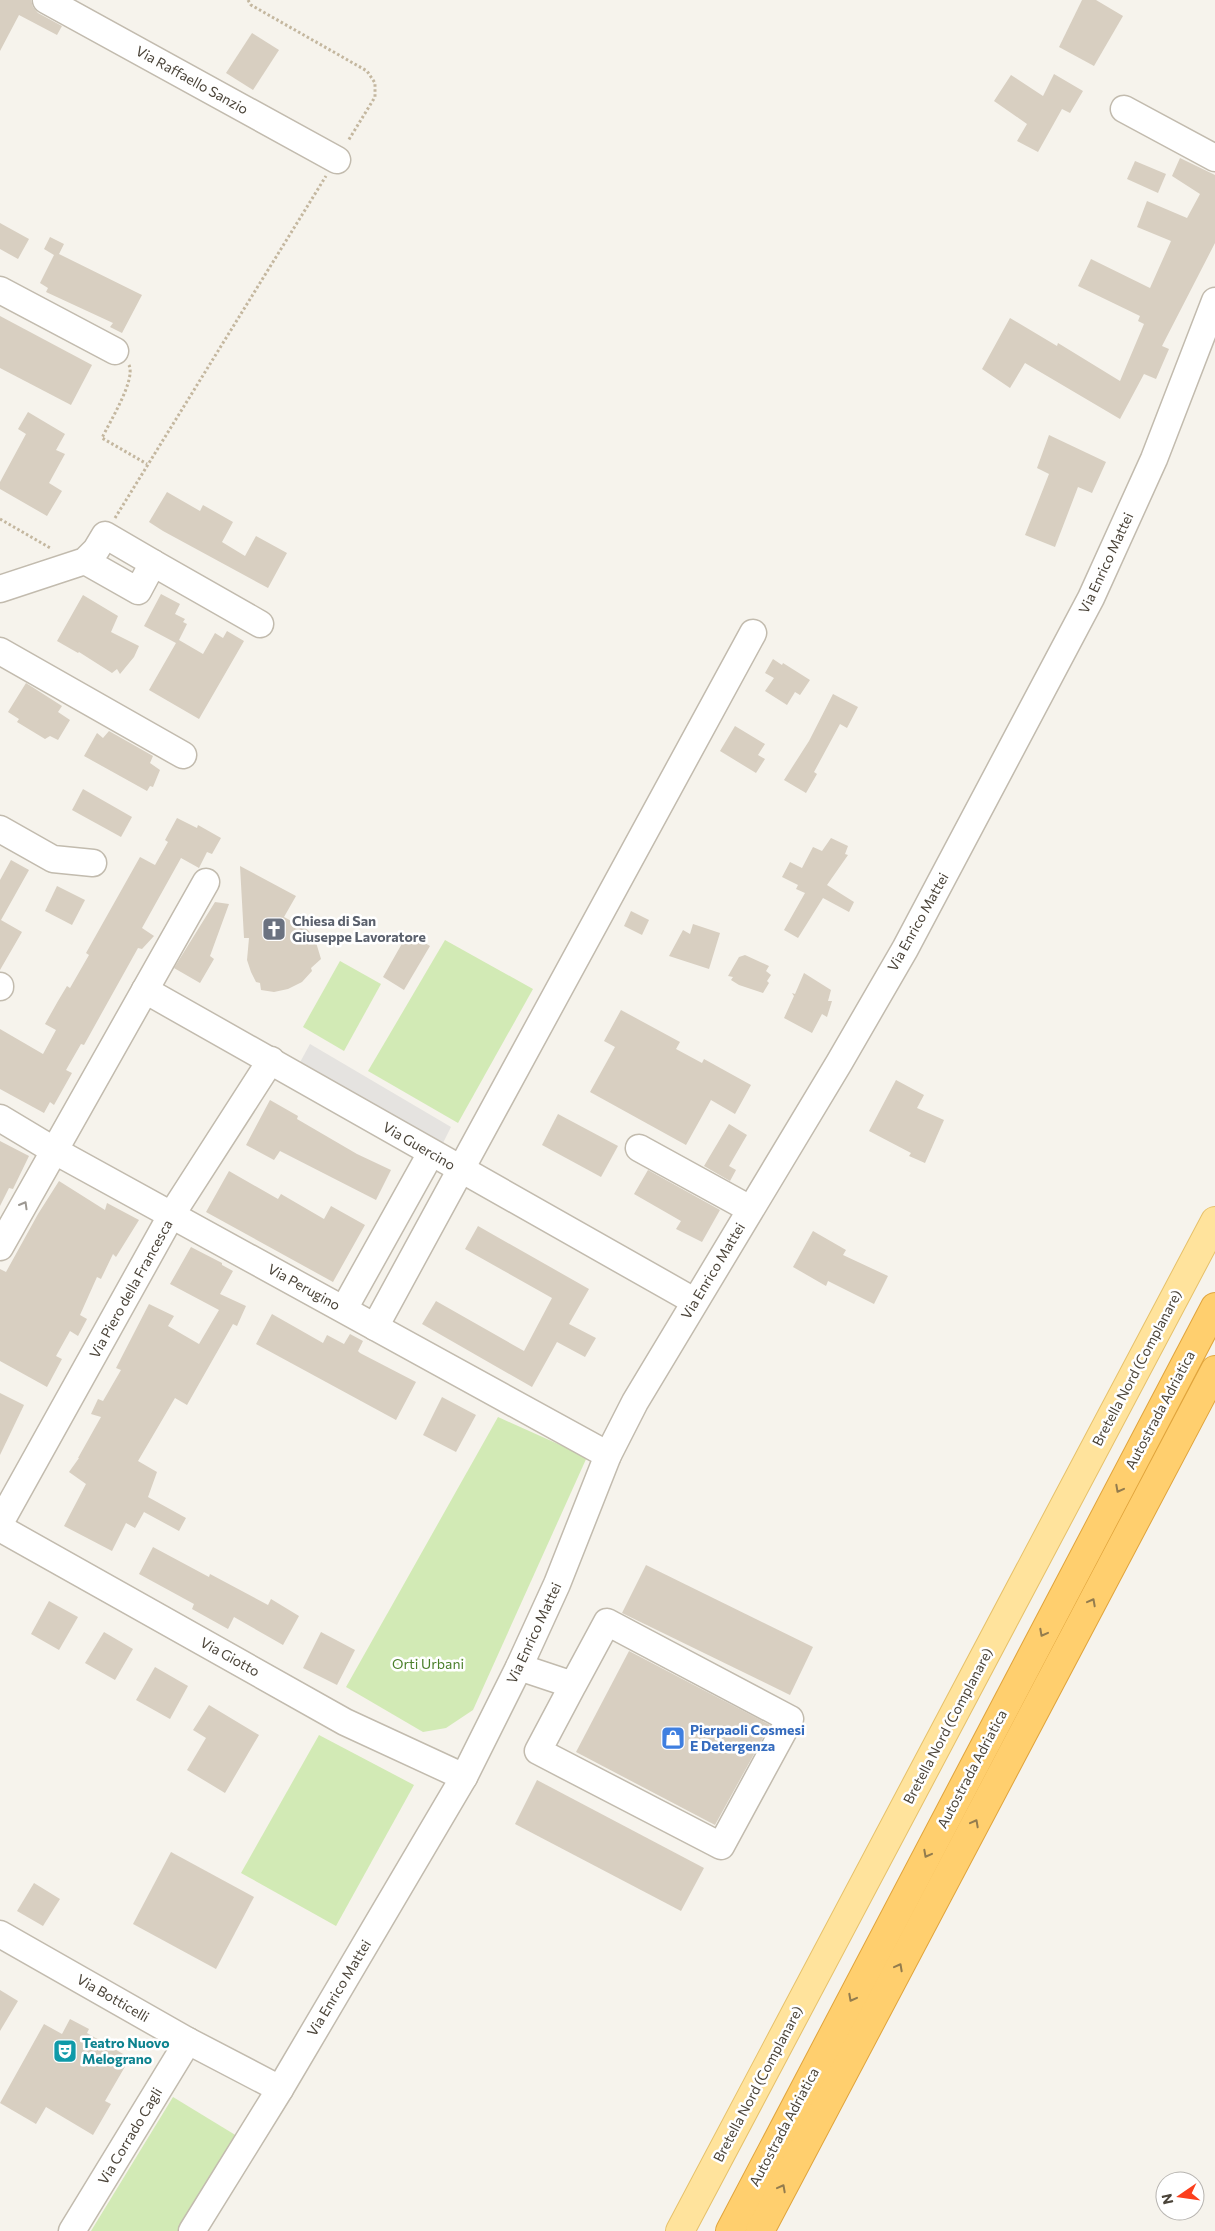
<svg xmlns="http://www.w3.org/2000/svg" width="1215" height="2231" viewBox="0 0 1215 2231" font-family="Commissioner,sans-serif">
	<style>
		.green { fill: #d2eab5 }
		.parking { fill: #e5e3e0 }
		.building { fill: #d8cfc1 }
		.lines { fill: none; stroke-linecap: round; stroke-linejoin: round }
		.minor-casing { stroke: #c2bbae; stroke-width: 29 }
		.major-casing { stroke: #e6c16a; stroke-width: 30 }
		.highway-casing { stroke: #e0a43c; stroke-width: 30 }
		.path { stroke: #c4b79f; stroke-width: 3; stroke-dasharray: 2.5 2.5; stroke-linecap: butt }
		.minor { stroke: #fff; stroke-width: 26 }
		.major { stroke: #ffe39c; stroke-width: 28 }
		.highway { stroke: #ffcf6e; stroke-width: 28 }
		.oneway { stroke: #9c9892 }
		.oneway2 { stroke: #937c4e }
		.labels { text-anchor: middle; stroke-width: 5; stroke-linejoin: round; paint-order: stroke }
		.street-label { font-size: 14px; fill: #4b4439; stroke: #fff }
		.worship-label { font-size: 14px; font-weight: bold; fill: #5b616d; stroke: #fff; text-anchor: start }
		.park-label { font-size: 14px; fill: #4a7f2a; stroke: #fff }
		.shop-label { font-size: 14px; font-weight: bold; fill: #366cbe; stroke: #fff; text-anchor: start }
		.culture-label { font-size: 14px; font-weight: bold; fill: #0d838f; stroke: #fff; text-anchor: start }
	</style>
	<rect width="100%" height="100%" fill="#f6f3ec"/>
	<g class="green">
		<polygon points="445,940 533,989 458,1123 368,1071"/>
		<polygon points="340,961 381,984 344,1051 303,1027"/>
		<polygon points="498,1417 587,1457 473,1710 446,1728 423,1732 346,1687"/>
		<polygon points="319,1735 414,1785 336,1926 241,1873"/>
		<polygon points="173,2097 237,2136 179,2231 91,2231"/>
	</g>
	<polygon class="parking" points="310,1044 451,1127 439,1151 298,1066"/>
	<g class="building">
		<polygon points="0,0 31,0 33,7 38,13 62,26 57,35 19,15 0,51"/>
		<polygon points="1082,0 1096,0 1123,16 1094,66 1059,47"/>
		<polygon points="252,33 279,50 253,90 226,73"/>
		<polygon points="1054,74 1083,91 1070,113 1062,109 1038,152 1017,141 1027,124 994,101 1011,75 1043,96"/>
		<polygon points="1180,158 1215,175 1215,243 1162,346 1169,349 1156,379 1144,374 1120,419 1025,363 1010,388 982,369 1010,318 1057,346 1058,343 1120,381 1144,324 1138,321 1140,316 1078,286 1091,259 1150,288 1171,241 1137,227 1147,201 1187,218 1200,194 1172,176"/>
		<polygon points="1135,161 1166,174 1158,193 1127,179"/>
		<polygon points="0,223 29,239 18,259 0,249"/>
		<polygon points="50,237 64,244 59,254 142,295 122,333 110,327 113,323 46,292 48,288 40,283 54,255 44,249"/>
		<polygon points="0,316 92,365 71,405 0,368"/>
		<polygon points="28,412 65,434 56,450 65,454 49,483 62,491 47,516 0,489 0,482 26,434 18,429"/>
		<polygon points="1049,435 1106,462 1092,493 1078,487 1055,547 1025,535 1049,474 1037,468"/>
		<polygon points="167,492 200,511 203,505 233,522 222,542 245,556 256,536 287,553 268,588 163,531 149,522"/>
		<polygon points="161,594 180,604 175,614 185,619 183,622 187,624 179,640 203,654 215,633 223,638 227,631 244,641 199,719 149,690 176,643 144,626"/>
		<polygon points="83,595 118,616 111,632 139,646 134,657 120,674 117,669 112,673 79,652 78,653 57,641"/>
		<polygon points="773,659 782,665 783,663 810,680 800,695 795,692 787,705 765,691 774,678 765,673"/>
		<polygon points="26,683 62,706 58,712 70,720 58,740 50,736 45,739 17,722 19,719 8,712"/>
		<polygon points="833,694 858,707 847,728 840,724 814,772 817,774 806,793 784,780 809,741"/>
		<polygon points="735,726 765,744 758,755 765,759 756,773 720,751"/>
		<polygon points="109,731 153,756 150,763 160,770 153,787 150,786 147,791 84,756 97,733 103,738"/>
		<polygon points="83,789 132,817 121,837 72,810"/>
		<polygon points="177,818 197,828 198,825 221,838 212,854 207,852 199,868 181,858 142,928 154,936 142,949 138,948 84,1045 81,1044 66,1070 72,1073 54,1105 50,1102 44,1113 0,1089 0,1029 43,1054 56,1030 45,1024 58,1001 67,986 70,988 89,955 86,953 140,857 155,865 168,842 165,840"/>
		<polygon points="831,838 848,846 845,854 848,855 827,885 854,902 849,912 823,898 798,938 784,930 805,893 796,889 798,885 782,877 790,862 802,868 813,847 822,851"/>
		<polygon points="11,860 29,870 1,920 22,932 0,970 0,880"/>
		<polygon points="240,866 296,896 284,917 308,930 315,939 321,959 311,968 312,971 302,982 288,989 274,992 261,990 260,983 256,982 251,972 247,960 249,938 244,938"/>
		<polygon points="57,886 85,900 72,925 45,911"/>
		<polygon points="215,902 229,904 210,956 214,959 200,983 174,968"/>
		<polygon points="631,911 649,920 642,935 624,926"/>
		<polygon points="693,924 720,933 709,969 669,956 683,930 690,934"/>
		<polygon points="408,933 430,946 404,990 383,977"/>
		<polygon points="745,955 769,966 766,971 771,975 767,981 769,983 763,993 739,985 731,980 733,977 728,976 739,957"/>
		<polygon points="804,973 831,990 828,1001 832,1001 827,1017 822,1014 812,1033 784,1018 794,996 792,993 795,994"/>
		<polygon points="621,1010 680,1042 676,1049 702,1063 704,1059 751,1085 735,1114 711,1100 686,1145 590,1092 615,1047 604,1041"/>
		<polygon points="896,1080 924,1095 917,1108 944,1120 925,1163 909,1156 911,1153 869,1131"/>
		<polygon points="270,1100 298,1116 297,1119 357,1154 391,1170 376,1200 280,1151 274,1160 246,1145"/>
		<polygon points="558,1114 618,1146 601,1177 542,1145"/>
		<polygon points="729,1124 747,1135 729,1166 736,1170 730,1181 704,1166"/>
		<polygon points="0,1141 29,1156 13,1189 9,1188 0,1206"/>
		<polygon points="648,1170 720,1210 702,1242 676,1229 681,1221 634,1194"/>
		<polygon points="229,1171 278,1199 281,1194 324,1219 331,1206 365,1225 333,1282 206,1212"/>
		<polygon points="59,1181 105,1210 107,1203 139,1220 116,1257 113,1254 101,1279 97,1277 80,1315 87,1319 78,1336 70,1331 56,1356 62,1359 47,1387 0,1361 0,1269 6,1272 38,1214"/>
		<polygon points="478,1226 589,1289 569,1324 596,1338 585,1357 557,1342 532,1387 422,1324 436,1301 524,1351 552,1298 465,1249"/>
		<polygon points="813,1231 846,1250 843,1255 888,1276 874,1304 828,1281 826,1286 793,1267"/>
		<polygon points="191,1247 222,1263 222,1265 233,1271 220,1294 246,1306 237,1326 233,1324 187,1405 175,1398 138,1461 157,1472 148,1497 186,1518 179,1531 144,1512 135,1528 126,1523 112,1551 64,1526 86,1484 69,1472 79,1458 78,1458 101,1417 91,1414 98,1399 103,1401 121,1370 116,1368 149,1304 174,1316 168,1326 199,1344 219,1310 170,1284"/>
		<polygon points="272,1314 323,1343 327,1335 344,1344 350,1334 363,1341 358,1351 360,1353 416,1382 396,1420 256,1344"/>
		<polygon points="0,1393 24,1405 0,1455"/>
		<polygon points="442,1397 476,1415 456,1452 423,1435"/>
		<polygon points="153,1547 209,1577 210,1574 268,1605 271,1599 299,1616 283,1645 234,1617 228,1629 192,1609 194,1604 139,1574"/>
		<polygon points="646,1565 813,1647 790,1695 622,1613"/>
		<polygon points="49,1601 78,1617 59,1650 31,1634"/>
		<polygon points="104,1632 133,1649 115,1680 85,1663"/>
		<polygon points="321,1632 355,1650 337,1685 303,1668"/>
		<polygon points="629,1651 770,1725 715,1825 576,1752"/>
		<polygon points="155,1667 188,1686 170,1719 136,1700"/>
		<polygon points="209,1705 259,1735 225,1793 187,1770 206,1738 193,1730"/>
		<polygon points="537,1780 704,1868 681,1911 515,1824"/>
		<polygon points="171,1852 254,1897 216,1969 133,1924"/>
		<polygon points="34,1883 60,1899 43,1926 17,1911"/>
		<polygon points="0,1990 18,2001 0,2031"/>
		<polygon points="70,2019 89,2029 87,2033 130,2058 105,2101 111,2104 93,2135 46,2107 36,2124 0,2103 44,2024 62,2034"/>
	</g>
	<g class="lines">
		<g class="minor-casing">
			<g id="minor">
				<polyline points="46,0 337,160"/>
				<polyline points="1124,109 1215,158"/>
				<polyline points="0,290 115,351"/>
				<polyline points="153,563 260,624"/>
				<polyline points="0,589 85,561 96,550 105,535 153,563 138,591 85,561"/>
				<polyline points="0,651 183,755"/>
				<polyline points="0,829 53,859 93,863"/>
				<polyline points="0,987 0,986"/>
				<polyline points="145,990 694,1301"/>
				<polyline points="0,1118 55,1151 608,1455"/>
				<polyline points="639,1148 750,1209"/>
				<polyline points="0,1247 206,882"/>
				<polyline points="344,1309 431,1153"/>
				<polyline points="375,1327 753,633"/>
				<polyline points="0,1523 172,1214 271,1060"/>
				<polyline points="0,1528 345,1722 464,1777"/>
				<polyline points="519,1667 573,1685 538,1751 721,1846 790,1719 607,1622 573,1685"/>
				<polyline points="0,1934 188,2041 280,2089"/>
				<polyline points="72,2231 188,2041"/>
				<polyline points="192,2231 280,2089 464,1777 519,1667 557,1584 608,1455 635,1402 839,1063 905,949 1091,598 1154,459 1215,301"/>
			</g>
		</g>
		<g class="major-casing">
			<polyline id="major" points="680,2231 1215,1221"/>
		</g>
		<g class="highway-casing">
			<g id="highway">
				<polyline points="730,2231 1215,1307"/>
				<polyline points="760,2231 1215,1370"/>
			</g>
		</g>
		<g class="path">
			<polyline points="248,0 251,5 367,71 375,83 375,97 348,141"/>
			<path d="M129,365c7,15 -20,58 -27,73l45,26"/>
			<polyline points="115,518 326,176"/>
			<polyline points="0,519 52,549"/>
		</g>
		<use href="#minor" class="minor"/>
		<use href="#major" class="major"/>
		<use href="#highway" class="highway"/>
	</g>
	<defs><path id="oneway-chevron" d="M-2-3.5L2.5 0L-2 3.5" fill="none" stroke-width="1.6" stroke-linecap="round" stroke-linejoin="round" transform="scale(1.25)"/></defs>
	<use class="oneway" href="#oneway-chevron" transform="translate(24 1205) rotate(-60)"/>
	<g class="oneway2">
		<use href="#oneway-chevron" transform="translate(1119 1489) rotate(118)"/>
		<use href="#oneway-chevron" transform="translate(1092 1602) rotate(-62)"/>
		<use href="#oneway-chevron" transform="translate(1043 1633) rotate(118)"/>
		<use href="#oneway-chevron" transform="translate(975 1823) rotate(-62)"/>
		<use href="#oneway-chevron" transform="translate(927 1854) rotate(118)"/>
		<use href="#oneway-chevron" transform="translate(899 1967) rotate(-62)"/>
		<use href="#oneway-chevron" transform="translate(852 1998) rotate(118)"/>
		<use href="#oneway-chevron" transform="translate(782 2188) rotate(-62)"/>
	</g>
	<defs>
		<g id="church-square" transform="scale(1.25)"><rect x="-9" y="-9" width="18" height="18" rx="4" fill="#6b7280" stroke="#fff"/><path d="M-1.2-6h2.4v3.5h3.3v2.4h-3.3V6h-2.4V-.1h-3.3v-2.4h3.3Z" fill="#fff"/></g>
		<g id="shop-square" transform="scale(1.25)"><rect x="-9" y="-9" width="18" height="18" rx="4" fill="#3f7fe0" stroke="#fff"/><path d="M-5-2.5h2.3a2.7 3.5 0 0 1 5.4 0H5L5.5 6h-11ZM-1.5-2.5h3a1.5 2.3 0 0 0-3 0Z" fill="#fff"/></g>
		<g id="theatre-square" transform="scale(1.25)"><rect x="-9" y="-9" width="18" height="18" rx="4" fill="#0f9aa8" stroke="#fff"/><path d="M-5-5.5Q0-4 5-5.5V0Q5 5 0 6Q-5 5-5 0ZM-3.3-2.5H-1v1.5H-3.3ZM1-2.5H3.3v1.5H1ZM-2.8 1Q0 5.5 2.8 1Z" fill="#fff"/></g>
	</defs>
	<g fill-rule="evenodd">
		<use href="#church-square" x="274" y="929"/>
		<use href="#shop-square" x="673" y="1738"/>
		<use href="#theatre-square" x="65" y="2051"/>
	</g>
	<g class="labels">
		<g class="street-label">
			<text transform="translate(192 80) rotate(29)" y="5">Via Raffaello Sanzio</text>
			<text transform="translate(1106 563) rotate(-65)" y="5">Via Enrico Mattei</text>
			<text transform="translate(918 922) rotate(-61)" y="5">Via Enrico Mattei</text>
			<text transform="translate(419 1146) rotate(30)" y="5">Via Guercino</text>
			<text transform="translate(713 1271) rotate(-59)" y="5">Via Enrico Mattei</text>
			<text transform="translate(304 1287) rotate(29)" y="5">Via Perugino</text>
			<text transform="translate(131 1289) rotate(-61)" y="5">Via Piero della Francesca</text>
			<text transform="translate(1137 1368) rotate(-62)" y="5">Bretella Nord (Complanare)</text>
			<text transform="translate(1160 1410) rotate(-62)" y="5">Autostrada Adriatica</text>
			<text transform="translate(534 1633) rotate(-65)" y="5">Via Enrico Mattei</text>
			<text transform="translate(230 1657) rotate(29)" y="5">Via Giotto</text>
			<text transform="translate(948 1726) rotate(-62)" y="5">Bretella Nord (Complanare)</text>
			<text transform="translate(972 1769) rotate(-62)" y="5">Autostrada Adriatica</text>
			<text transform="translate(339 1988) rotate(-59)" y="5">Via Enrico Mattei</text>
			<text transform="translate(113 1998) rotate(30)" y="5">Via Botticelli</text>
			<text transform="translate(758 2084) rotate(-62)" y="5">Bretella Nord (Complanare)</text>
			<text transform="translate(784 2127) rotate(-62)" y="5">Autostrada Adriatica</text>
			<text transform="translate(130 2136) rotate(-59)" y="5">Via Corrado Cagli</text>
		</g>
		<g class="worship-label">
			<text x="292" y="926">Chiesa di San<tspan x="292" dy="16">Giuseppe Lavoratore</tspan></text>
		</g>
		<g class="park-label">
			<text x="428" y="1669">Orti Urbani</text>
		</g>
		<g class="shop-label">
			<text x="690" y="1735">Pierpaoli Cosmesi<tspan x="690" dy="16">E Detergenza</tspan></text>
		</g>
		<g class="culture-label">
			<text x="82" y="2048">Teatro Nuovo<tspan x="82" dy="16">Melograno</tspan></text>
		</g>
	</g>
	<g transform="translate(1180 2196) rotate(257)"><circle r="24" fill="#ffffff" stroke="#b7b4b0"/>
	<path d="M0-4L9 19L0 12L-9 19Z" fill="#fc3f1d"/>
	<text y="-8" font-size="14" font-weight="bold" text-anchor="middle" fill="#4b4439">N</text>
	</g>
</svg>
